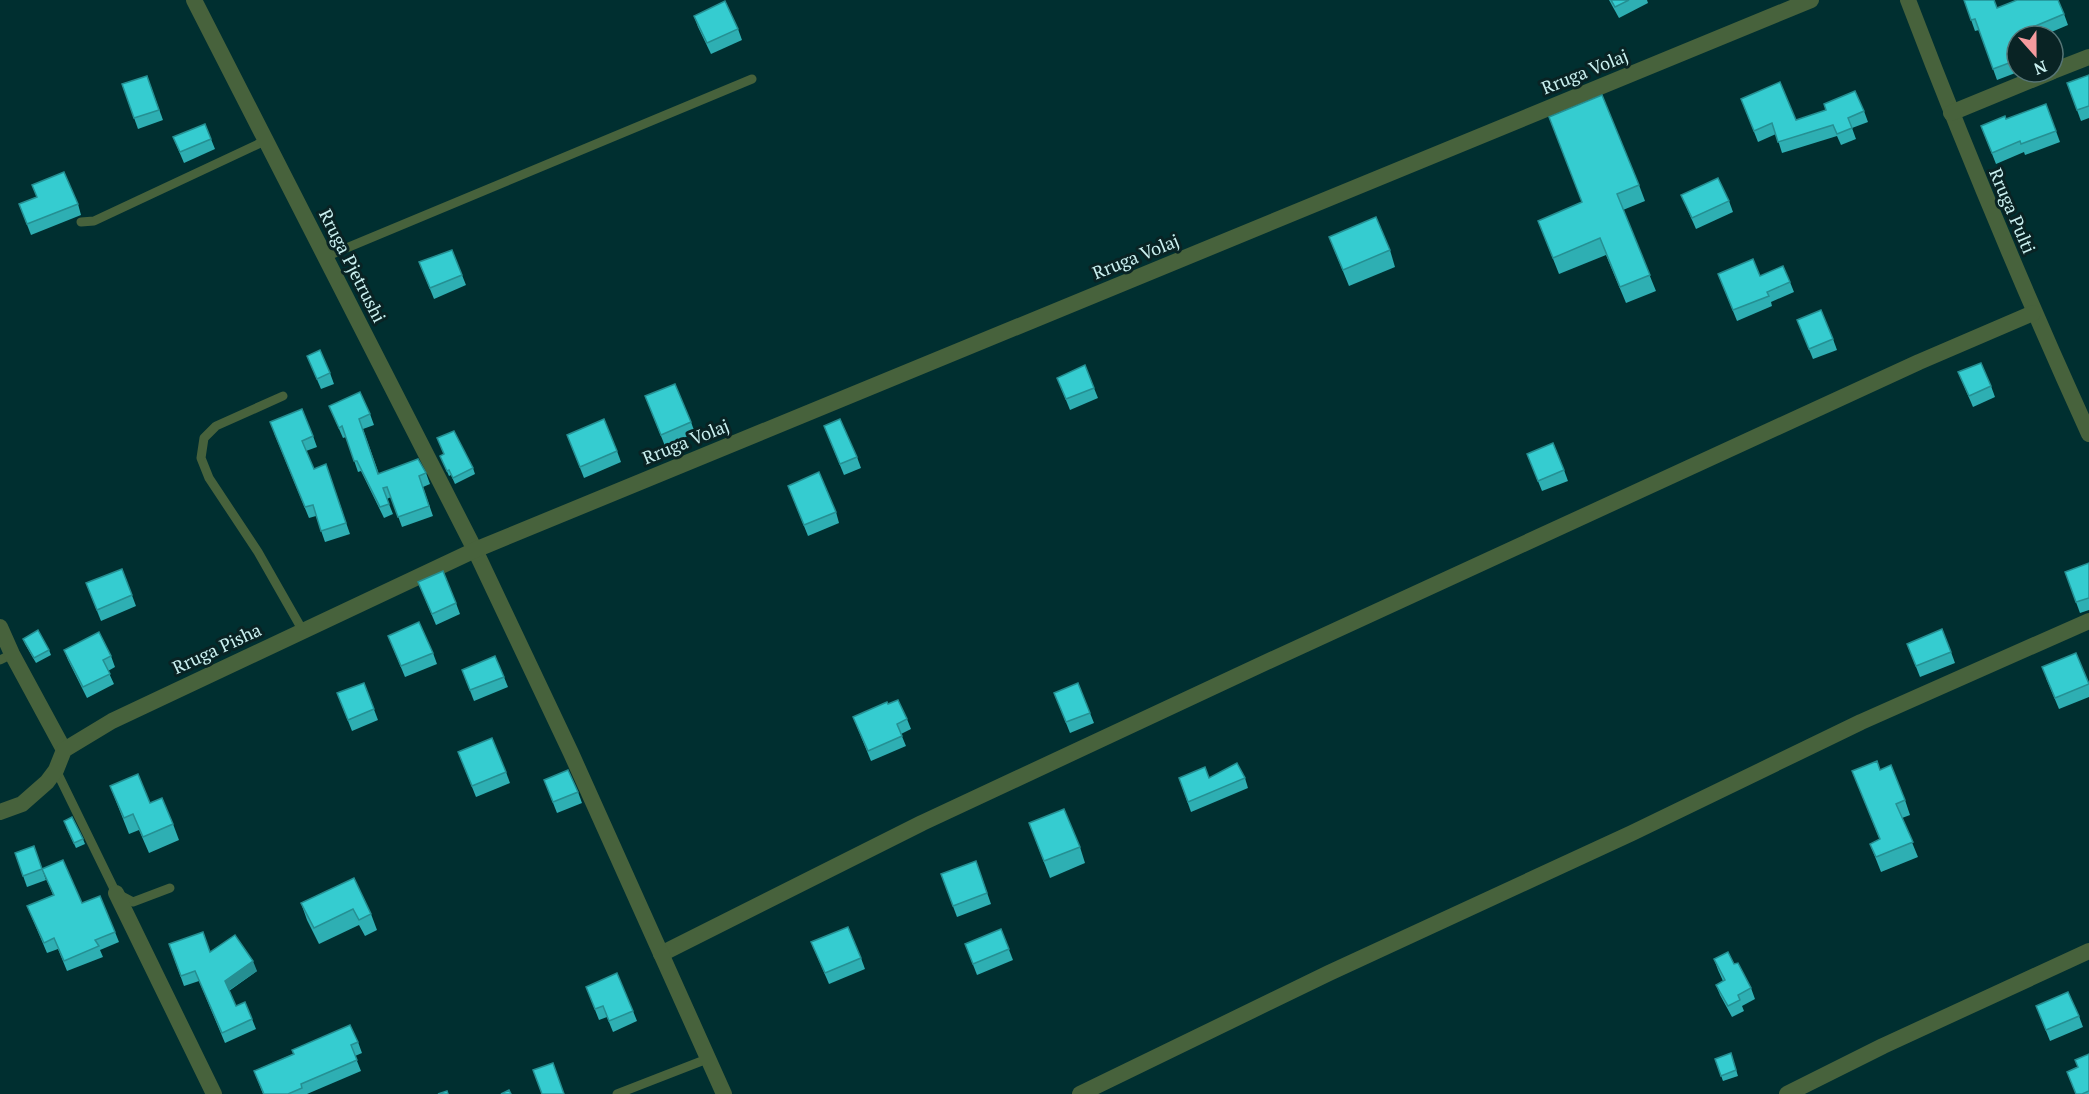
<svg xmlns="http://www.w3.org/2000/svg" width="2089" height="1094" viewBox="0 0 2089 1094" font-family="'PT Serif',serif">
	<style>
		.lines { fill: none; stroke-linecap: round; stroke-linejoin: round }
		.service { stroke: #47623c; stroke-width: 9 }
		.minor { stroke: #47623c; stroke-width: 16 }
		.tertiary { stroke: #47623c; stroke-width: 16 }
		.wall { fill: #2eafb3 }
		.shaded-wall { fill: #258f92 }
		.building { fill: #35ccd0; stroke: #258f92; stroke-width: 1.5 }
		.labels { text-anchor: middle; stroke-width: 6; stroke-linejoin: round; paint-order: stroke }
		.street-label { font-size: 18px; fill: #caf0f0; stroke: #092324 }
	</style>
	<rect width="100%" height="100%" fill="#002f30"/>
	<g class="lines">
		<g class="service">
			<polyline points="81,222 94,221 267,140"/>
			<polyline points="325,257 752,79"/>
			<polyline points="283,396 216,426 204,438 201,458 209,478 258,552 303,631"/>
			<polyline points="0,660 12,654"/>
			<polyline points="56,770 116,893 133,902 170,888"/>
			<polyline points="617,1094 707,1059"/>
		</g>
		<g class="minor">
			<polyline points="194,0 475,550"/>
			<path d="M1908,0c56,147 116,291 181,434"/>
			<polyline points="2053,71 2089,57"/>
			<polyline points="1951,113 2051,72"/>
			<polyline points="0,627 12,654 64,750"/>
			<polyline points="116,893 214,1094"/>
			<polyline points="661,954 922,823 1271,660 1919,362 2033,313"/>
			<polyline points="1080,1094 1329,973 1632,833 1861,722 2089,621"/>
			<polyline points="1787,1094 1883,1046 2089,951"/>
		</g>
		<g class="tertiary">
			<polyline points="475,550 571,753 724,1094"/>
			<polyline points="0,812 22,804 47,782 56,770 64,750 112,721 475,550 1811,0"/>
		</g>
	</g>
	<g class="wall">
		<polygon points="1609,0 1647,0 1648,3 1619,18"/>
		<polygon points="1964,0 1997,8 2064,14 2068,25 2042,36 2017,36 2018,72 1997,80 1979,30 1975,31"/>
		<polygon points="694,16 738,29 742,40 711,54 698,27"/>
		<polygon points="2089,75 2089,118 2081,121 2067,83"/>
		<polygon points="147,76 163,120 138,129 122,84"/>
		<polygon points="1741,99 1796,120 1864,111 1868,122 1852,128 1856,139 1841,145 1837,136 1782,153 1776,134 1758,142"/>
		<polygon points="2046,104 2060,142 2025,155 2024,152 1996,164 1981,126 2006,119"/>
		<polygon points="1549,117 1639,185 1645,201 1623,210 1656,291 1626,303 1606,255 1559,274 1538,221 1582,202"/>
		<polygon points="173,137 211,139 215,149 184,163"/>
		<polygon points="1681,195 1729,201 1733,212 1696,229"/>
		<polygon points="36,197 78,204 81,215 31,235 19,204"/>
		<polygon points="1329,237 1390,250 1395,267 1349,286"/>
		<polygon points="452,250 466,285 434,299 419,262"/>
		<polygon points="1718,274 1760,276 1790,282 1794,292 1771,302 1772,306 1737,321"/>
		<polygon points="1797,320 1833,339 1837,350 1813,359"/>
		<polygon points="307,356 330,373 334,384 321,389"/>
		<polygon points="1958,372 1991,386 1995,397 1973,407"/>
		<polygon points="1057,378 1094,388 1098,398 1070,410"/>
		<polygon points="645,396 691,422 695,433 665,446"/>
		<polygon points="329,406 370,414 374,425 363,429 379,474 426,473 430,484 423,487 433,516 402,527 391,497 387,499 393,514 384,518 361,471 358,472 346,437 343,438"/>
		<polygon points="824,426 857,457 861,468 844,475"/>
		<polygon points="274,433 313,436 317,447 306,451 314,469 326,464 350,534 325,542 316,516 309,518"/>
		<polygon points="567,435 617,451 621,462 584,478"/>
		<polygon points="1527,454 1564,470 1568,481 1542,491"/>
		<polygon points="440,456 473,468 475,474 455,484 451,475 449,476"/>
		<polygon points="788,486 836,512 839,523 808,536"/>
		<polygon points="2089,563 2089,610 2080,613 2065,572"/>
		<polygon points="122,569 136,606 101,621 86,583"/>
		<polygon points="418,582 456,603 460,614 436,625"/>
		<polygon points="388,636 433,653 437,664 405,677"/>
		<polygon points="23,639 49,650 51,655 36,663 25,644"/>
		<polygon points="1907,644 1951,652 1955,663 1920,677"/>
		<polygon points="64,650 111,656 115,667 108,671 114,684 87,698 68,660"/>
		<polygon points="2076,653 2089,685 2089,697 2059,709 2046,678"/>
		<polygon points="462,670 504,677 508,687 474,701"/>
		<polygon points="364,683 378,720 352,731 337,693"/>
		<polygon points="1054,693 1090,713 1094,723 1070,733"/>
		<polygon points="888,704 907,719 911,729 901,734 906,746 871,761 853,717"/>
		<polygon points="458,752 506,772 510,783 476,797"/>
		<polygon points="1880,770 1905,800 1910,815 1902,818 1918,857 1881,872 1870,844 1880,840 1852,771"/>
		<polygon points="1179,778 1245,778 1248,788 1191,812"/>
		<polygon points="544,780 578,792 582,803 557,813"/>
		<polygon points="110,786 150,803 173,824 179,840 149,853 139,830 129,834"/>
		<polygon points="1029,823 1080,847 1085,863 1050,878"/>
		<polygon points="66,827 83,839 85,844 76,848"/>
		<polygon points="34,846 46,880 27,887 15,853"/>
		<polygon points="976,861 991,904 957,917 941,874"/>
		<polygon points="42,869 115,932 119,942 100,950 103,957 67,971 58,949 47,953 27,906 53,895"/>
		<polygon points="354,878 371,914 377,930 365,936 359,925 319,944 307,920 301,903"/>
		<polygon points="1001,929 1013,960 977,975 965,944"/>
		<polygon points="811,942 861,958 865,969 829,984"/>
		<polygon points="169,944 257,971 229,991 236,1006 252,1019 256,1029 225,1043 199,981 184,986"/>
		<polygon points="1714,959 1734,964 1751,988 1755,999 1742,1006 1744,1011 1732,1017 1720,995 1716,985 1723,981 1718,970"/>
		<polygon points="586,987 633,1011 637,1021 613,1032 607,1017 599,1020"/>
		<polygon points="2036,1006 2079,1016 2083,1027 2050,1041"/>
		<polygon points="358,1042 362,1053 355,1056 361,1071 307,1094 263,1094 254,1071 293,1054 292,1050"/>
		<polygon points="1731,1053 1738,1076 1723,1081 1715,1059"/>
		<polygon points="2089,1054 2089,1094 2076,1094 2067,1072 2077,1067"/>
	</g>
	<polygon class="shaded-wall" points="253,961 257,971 228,991 225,981"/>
	<g class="building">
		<polygon points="1611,0 1629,0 1615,7"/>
		<polygon points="1964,0 1994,0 1997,8 2017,0 2058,0 2064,14 2016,34 2017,38 2017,60 1993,69 1975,19 1971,20"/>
		<polygon points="725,1 738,29 707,43 694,16"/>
		<polygon points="2089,75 2089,106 2077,110 2067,83"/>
		<polygon points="147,76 159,110 134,118 122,84"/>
		<polygon points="1780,82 1796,120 1826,110 1824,104 1855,91 1864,111 1848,118 1852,128 1837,134 1833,125 1778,142 1772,123 1754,131 1741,99"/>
		<polygon points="1602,95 1639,185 1617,194 1650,275 1620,287 1600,238 1553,258 1538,221 1582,202 1549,117"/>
		<polygon points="2046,104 2056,131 2021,144 2020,141 1992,153 1981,126 2005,116 2006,119"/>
		<polygon points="205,124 211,139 180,152 173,137"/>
		<polygon points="64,172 78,204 27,224 19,204 37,197 32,185"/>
		<polygon points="1718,178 1729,201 1692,218 1681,195"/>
		<polygon points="1376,217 1390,250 1343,270 1329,237"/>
		<polygon points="452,250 462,275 430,288 419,262"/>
		<polygon points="1753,259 1760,276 1783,266 1790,282 1767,292 1769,296 1733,310 1718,274"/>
		<polygon points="1821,310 1833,339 1809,349 1797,320"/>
		<polygon points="320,350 330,373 317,379 307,356"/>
		<polygon points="1981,363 1991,386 1969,396 1958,372"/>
		<polygon points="1085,365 1094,388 1066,399 1057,378"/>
		<polygon points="675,384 691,422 661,435 645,396"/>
		<polygon points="360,392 370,414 359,419 378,474 418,459 426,473 419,476 429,506 398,517 387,487 383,488 389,504 380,507 357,461 354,461 342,426 339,428 329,406"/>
		<polygon points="302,409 313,436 302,441 314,469 326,464 346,523 321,531 313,505 305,507 270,422"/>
		<polygon points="604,419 617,451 580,467 567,435"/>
		<polygon points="840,419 857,457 840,464 824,426"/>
		<polygon points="454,431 473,468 453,478 449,470 447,471 440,456 444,454 437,438"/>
		<polygon points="1553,443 1564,470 1538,481 1527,454"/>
		<polygon points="819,472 836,512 804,525 788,486"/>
		<polygon points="2089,563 2089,598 2076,602 2065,572"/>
		<polygon points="122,569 132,595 97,610 86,583"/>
		<polygon points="443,571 456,603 432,614 418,582"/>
		<polygon points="419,622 433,653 401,666 388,636"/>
		<polygon points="1942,629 1951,652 1916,666 1907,644"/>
		<polygon points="38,630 49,650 34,658 23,639"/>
		<polygon points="99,632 111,656 103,660 110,674 83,687 64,650"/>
		<polygon points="2076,653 2089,684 2055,698 2042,667"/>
		<polygon points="495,656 504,677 470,690 462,670"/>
		<polygon points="364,683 374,709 348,720 337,693"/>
		<polygon points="1078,683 1090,713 1066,722 1054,693"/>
		<polygon points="898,700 907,719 897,724 902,736 868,751 853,717 887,702 888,704"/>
		<polygon points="492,738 506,772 472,786 458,752"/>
		<polygon points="1877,761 1880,770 1891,765 1905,800 1896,804 1913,842 1876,857 1870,844 1880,839 1852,771"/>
		<polygon points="1237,763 1245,778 1188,802 1179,778 1205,767 1209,778"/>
		<polygon points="568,770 578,792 553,802 544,780"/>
		<polygon points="138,774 150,803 162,798 173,824 143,837 133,814 124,818 110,786"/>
		<polygon points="1064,809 1080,847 1044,861 1029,823"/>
		<polygon points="72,817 83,839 74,843 64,821"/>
		<polygon points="34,846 42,869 23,876 15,853"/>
		<polygon points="63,860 82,903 100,896 115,932 95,940 99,946 64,961 54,938 44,943 27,906 54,895 42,869"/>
		<polygon points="976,861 987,893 953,906 941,874"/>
		<polygon points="354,878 371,914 359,920 353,909 314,928 301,903"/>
		<polygon points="848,927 861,958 825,973 811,942"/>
		<polygon points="1001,929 1009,949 973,964 965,944"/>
		<polygon points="203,932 210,952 235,935 253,961 225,981 236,1006 245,1002 252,1019 222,1033 195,971 181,976 169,944"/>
		<polygon points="1728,952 1734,964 1738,963 1751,988 1738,995 1740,1000 1728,1006 1716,985 1725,980 1714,959"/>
		<polygon points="617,973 633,1011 609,1021 603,1006 595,1009 586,987"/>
		<polygon points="2068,992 2079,1016 2046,1030 2036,1006"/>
		<polygon points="350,1025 358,1042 351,1045 357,1060 301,1084 302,1088 288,1094 264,1094 254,1071 294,1054 292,1050"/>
		<polygon points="1731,1053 1736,1070 1721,1076 1715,1059"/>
		<polygon points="2089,1054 2089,1091 2082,1094 2076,1094 2067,1072 2078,1067 2075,1060"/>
		<polygon points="553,1063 564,1094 542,1094 533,1070"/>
		<polygon points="509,1090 511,1094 501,1094"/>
		<polygon points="447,1091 448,1094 438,1094"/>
	</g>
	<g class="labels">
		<g class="street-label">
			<text transform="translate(1585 72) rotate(-22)" y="6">Rruga Volaj</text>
			<text transform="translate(2012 211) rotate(67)" y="6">Rruga Pulti</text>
			<text transform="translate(1136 257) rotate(-22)" y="6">Rruga Volaj</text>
			<text transform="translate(352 266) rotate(63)" y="6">Rruga Pjetrushi</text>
			<text transform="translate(686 442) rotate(-22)" y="6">Rruga Volaj</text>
			<text transform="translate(217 649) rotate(-25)" y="6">Rruga Pisha</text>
		</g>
	</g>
	<g transform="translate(2035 54) rotate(159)"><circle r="28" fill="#092324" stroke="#567576" stroke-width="1.5"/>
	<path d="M0-4.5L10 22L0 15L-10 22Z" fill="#f59b9e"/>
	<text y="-9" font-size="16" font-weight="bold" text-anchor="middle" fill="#caf0f0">N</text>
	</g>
</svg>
